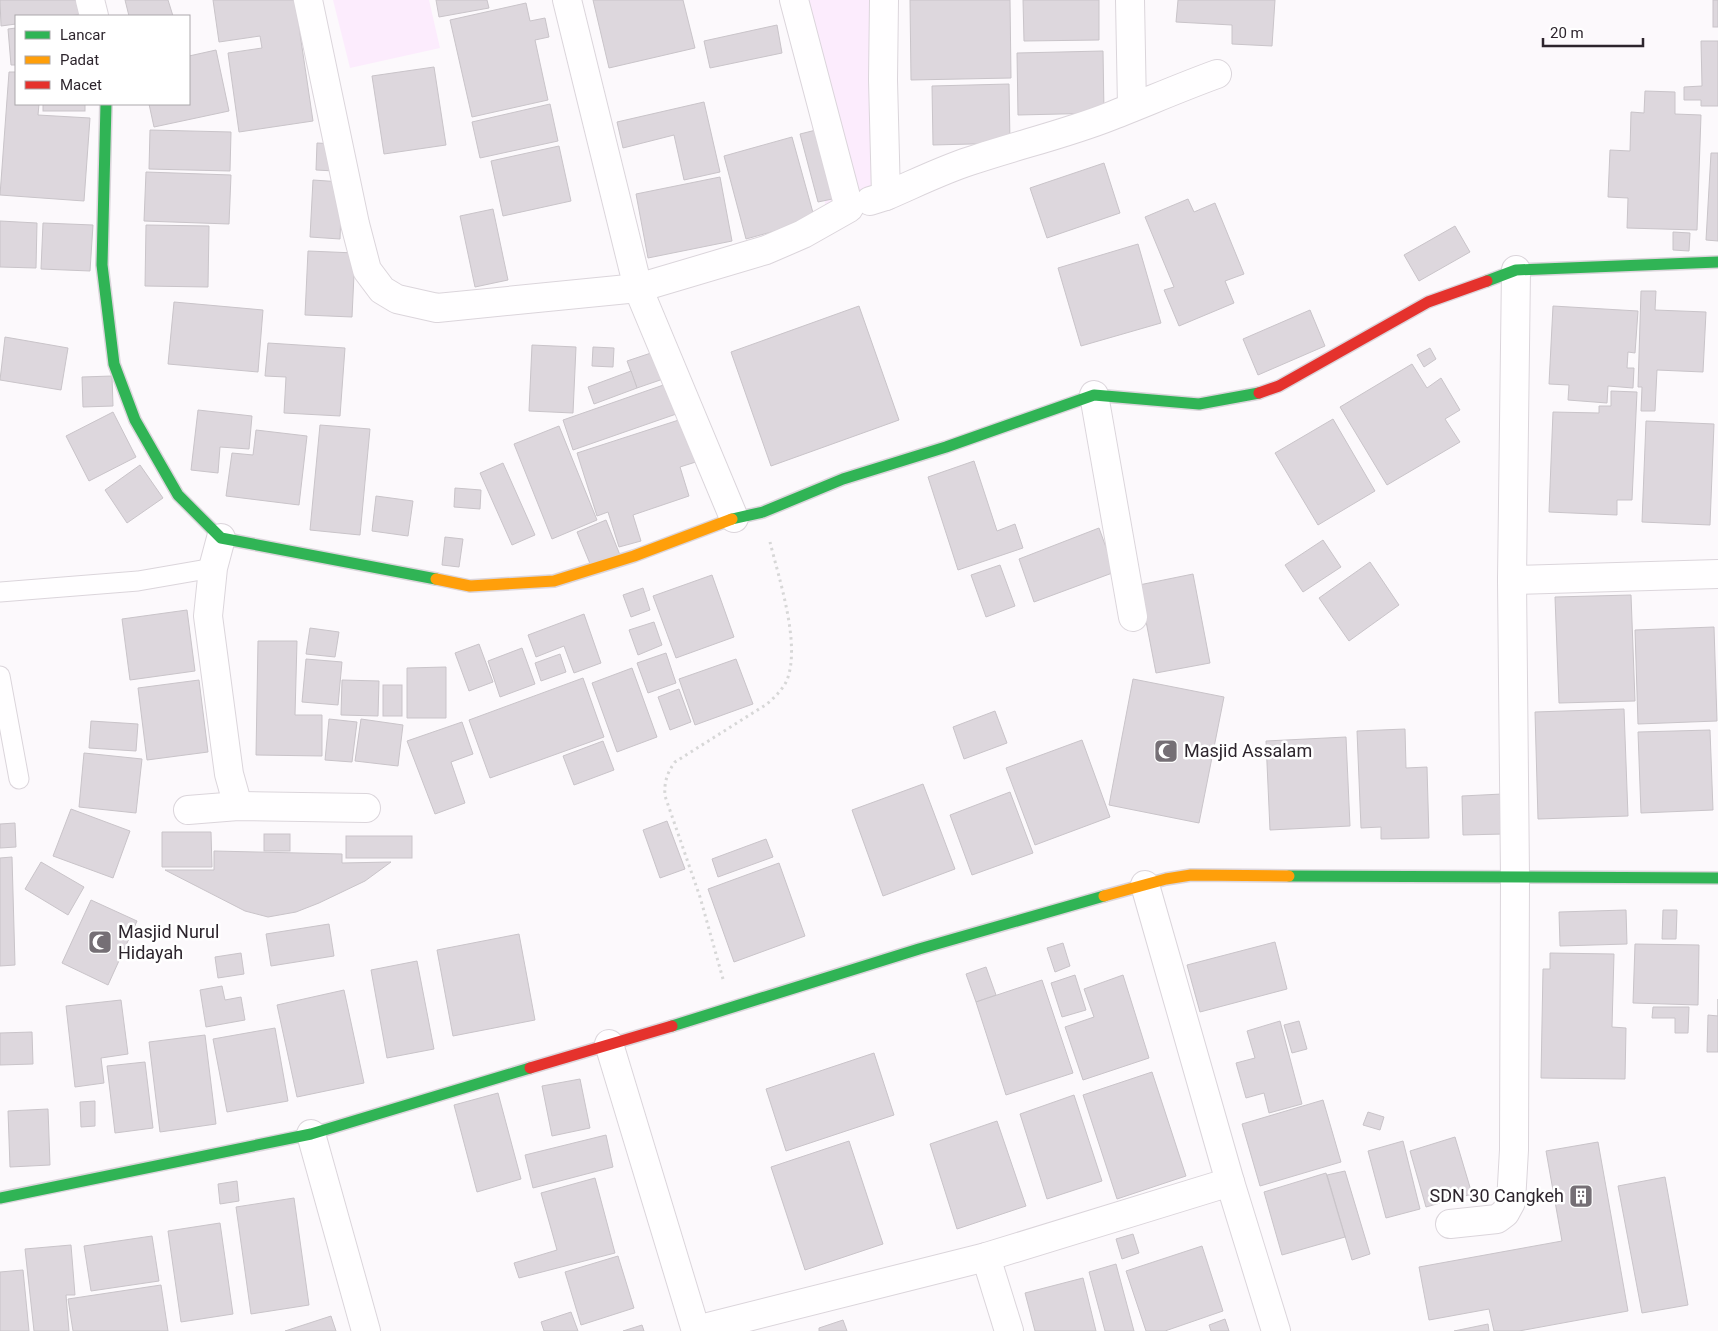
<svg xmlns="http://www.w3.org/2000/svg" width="1718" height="1331" viewBox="0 0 1718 1331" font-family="Roboto,sans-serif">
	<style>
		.green { fill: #fcecfd }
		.building { fill: #ddd7dd; stroke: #c9c4c9 }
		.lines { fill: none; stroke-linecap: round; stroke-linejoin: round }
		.lane-casing { stroke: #dbd5db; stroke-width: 21 }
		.street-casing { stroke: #dbd5db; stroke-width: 30 }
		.fast-casing { stroke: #dbd5db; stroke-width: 14 }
		.slow-casing { stroke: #dbd5db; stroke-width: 14 }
		.jam-casing { stroke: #dbd5db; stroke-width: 14 }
		.path { stroke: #d7d7d7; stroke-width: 3; stroke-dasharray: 2.5 4; stroke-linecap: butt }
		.lane { stroke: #fffeff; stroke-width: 19 }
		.street { stroke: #fffeff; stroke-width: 28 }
		.fast { stroke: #30b455; stroke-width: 11 }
		.slow { stroke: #ff9f0a; stroke-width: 11 }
		.jam { stroke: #e5322d; stroke-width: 11 }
		.labels { text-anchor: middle; stroke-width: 5; stroke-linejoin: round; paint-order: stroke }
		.poi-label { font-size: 18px; fill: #2d252d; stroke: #fff; text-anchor: start }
	</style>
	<rect width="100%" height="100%" fill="#fcf9fc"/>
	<g class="green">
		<polygon points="333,0 429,0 440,48 350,68"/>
		<polygon points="791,0 876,0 878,188 827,215"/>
	</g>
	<g class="building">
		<polygon points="0,0 85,0 87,14 68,16 16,16 16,24 1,26"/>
		<polygon points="125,0 168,0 173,16 129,16"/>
		<polygon points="213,0 295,0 313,121 239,132 228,53 262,48 260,36 219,42"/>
		<polygon points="436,0 487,0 489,8 439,17"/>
		<polygon points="593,0 683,0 695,48 609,68"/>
		<polygon points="910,0 1010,0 1011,78 911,80"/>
		<polygon points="1023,0 1099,0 1099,40 1024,41"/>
		<polygon points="1178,0 1275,0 1272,46 1232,44 1232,25 1176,22"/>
		<rect x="1713" y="0" width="5" height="27"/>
		<polygon points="526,3 530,21 545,18 549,37 535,40 548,100 472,117 450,20"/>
		<polygon points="777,25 782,53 710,68 704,41"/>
		<polygon points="16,28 16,65 11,65 8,29"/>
		<polygon points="1701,41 1718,41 1718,106 1701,106 1701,100 1684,100 1684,87 1702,86"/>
		<polygon points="216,50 229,111 154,127 149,104 189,104 189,56"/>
		<polygon points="1103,51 1104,113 1018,115 1017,53"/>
		<polygon points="434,67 446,145 384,154 372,76"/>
		<polygon points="9,72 16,72 16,104 39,104 38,115 90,118 84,201 0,195"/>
		<polygon points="1009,84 1010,143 933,145 932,86"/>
		<polygon points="1645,91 1675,92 1675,114 1701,115 1697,230 1627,228 1628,198 1608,197 1610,150 1630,151 1631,112 1644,113"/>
		<polygon points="704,102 720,172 684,180 674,135 623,148 617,122"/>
		<rect x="43" y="104" width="42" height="7"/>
		<polygon points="550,104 558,141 480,158 472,122"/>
		<polygon points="820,129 837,198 818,202 800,134"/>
		<polygon points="150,130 231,132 230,171 149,169"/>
		<polygon points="792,137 815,220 746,239 724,156"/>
		<polygon points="317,143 336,144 335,171 316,170"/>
		<polygon points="559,146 571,201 503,216 491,161"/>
		<polygon points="1711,153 1718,153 1718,241 1706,240"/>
		<polygon points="1104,163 1120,213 1047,238 1030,188"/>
		<polygon points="146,172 231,175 229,224 144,221"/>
		<polygon points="720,177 732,241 648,258 636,194"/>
		<polygon points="313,180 342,182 340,239 310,237"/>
		<polygon points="1188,199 1194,212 1215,203 1244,274 1225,281 1234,303 1179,326 1164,290 1174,287 1145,217"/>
		<polygon points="493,209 508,280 475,287 460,216"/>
		<polygon points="0,221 37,223 36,268 0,267"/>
		<polygon points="43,223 93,225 90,271 41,269"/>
		<polygon points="146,225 209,226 208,287 145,286"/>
		<polygon points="1455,226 1470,252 1419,281 1404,255"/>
		<polygon points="1673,232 1690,233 1689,251 1673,250"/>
		<polygon points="1138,244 1161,323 1081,346 1058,268"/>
		<polygon points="308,251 355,253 352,317 305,315"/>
		<polygon points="1641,291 1656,291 1655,310 1706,312 1703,372 1657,370 1655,411 1641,411 1642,387 1638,387"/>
		<polygon points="174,302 263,310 258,372 168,364"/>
		<polygon points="859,306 899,420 771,466 731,352"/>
		<polygon points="1553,306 1638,311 1635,353 1628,352 1627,368 1634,368 1633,388 1608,386 1607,403 1568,400 1569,385 1549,384"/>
		<polygon points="1310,310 1325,346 1258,375 1243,339"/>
		<polygon points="5,337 68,348 61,390 0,380"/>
		<polygon points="268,343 345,348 340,416 284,413 286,377 265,376"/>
		<polygon points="532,345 576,347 573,413 529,411"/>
		<polygon points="593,347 614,348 613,367 592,366"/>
		<polygon points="1430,348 1436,359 1424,367 1417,355"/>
		<polygon points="660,350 669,377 637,388 627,361"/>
		<polygon points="1412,364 1427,388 1441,378 1460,410 1445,419 1460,442 1387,485 1340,407"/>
		<polygon points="631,371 637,388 594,404 588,387"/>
		<polygon points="112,376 113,406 83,407 82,377"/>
		<polygon points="672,382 682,412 573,450 563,420"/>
		<polygon points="1611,391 1637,392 1632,500 1617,500 1617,515 1549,512 1553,412 1599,413 1599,406 1611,406"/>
		<polygon points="198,410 252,416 249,449 220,447 218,473 191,470"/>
		<polygon points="113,412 136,457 89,481 66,436"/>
		<polygon points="688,417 702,460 680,467 689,496 633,515 641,541 619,547 608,512 597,516 577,453"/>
		<polygon points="1333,419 1375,491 1318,525 1275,453"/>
		<polygon points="1646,421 1714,424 1710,525 1642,522"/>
		<polygon points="320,425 370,429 360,535 310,530"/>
		<polygon points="559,426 597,520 552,539 514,444"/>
		<polygon points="256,430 307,436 299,505 226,496 232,453 253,455"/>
		<polygon points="974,461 997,531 1015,524 1023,548 958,570 928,477"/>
		<polygon points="503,463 535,535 512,545 480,473"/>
		<polygon points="140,465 163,498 127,523 105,490"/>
		<polygon points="455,488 481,490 480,509 454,507"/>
		<polygon points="376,496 413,501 408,536 372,531"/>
		<polygon points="606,520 620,555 591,566 577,532"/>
		<polygon points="1099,528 1115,572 1034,602 1019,559"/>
		<polygon points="445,537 463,539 459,567 442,565"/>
		<polygon points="1323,540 1341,567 1303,592 1285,565"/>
		<polygon points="1370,562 1399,605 1349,641 1319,598"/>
		<polygon points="1000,565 1015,606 986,617 971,575"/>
		<polygon points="1193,574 1210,663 1156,673 1139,585"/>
		<polygon points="712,575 734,637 676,658 653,596"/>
		<polygon points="643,588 650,610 631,617 623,595"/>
		<polygon points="1631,595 1635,701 1559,703 1555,597"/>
		<polygon points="187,610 195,671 130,680 122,619"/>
		<polygon points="584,614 601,663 574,673 564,646 536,657 528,635"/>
		<polygon points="654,622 662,645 638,655 629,630"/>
		<polygon points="1714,627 1717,721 1638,724 1635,630"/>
		<polygon points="310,628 339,632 335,657 306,654"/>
		<polygon points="258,641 297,641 295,715 322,715 322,756 256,755"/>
		<polygon points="479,644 493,682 469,691 455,653"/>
		<polygon points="522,648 535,684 500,697 488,661"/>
		<polygon points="666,653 676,683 648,693 637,663"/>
		<polygon points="560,654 566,672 541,681 535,663"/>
		<polygon points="306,659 342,662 338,705 302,702"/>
		<polygon points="736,659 753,704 695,725 679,679"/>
		<polygon points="446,667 446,718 407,718 407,668"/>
		<polygon points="632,668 657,737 617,752 592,683"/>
		<polygon points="583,678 604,737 490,778 469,720"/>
		<polygon points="1133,679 1224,697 1199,823 1109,805"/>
		<polygon points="199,680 208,752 147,760 138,688"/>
		<polygon points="342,680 379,681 378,716 341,715"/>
		<rect x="383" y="685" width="19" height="31"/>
		<polygon points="679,689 691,722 670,730 658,697"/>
		<polygon points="1624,709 1628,816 1538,819 1535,712"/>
		<polygon points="995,711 1007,743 964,759 953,727"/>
		<polygon points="329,719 357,722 352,762 325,760"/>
		<polygon points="361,719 403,725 398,766 355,761"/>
		<polygon points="91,721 138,724 136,751 89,748"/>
		<polygon points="462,722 473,754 451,762 465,803 435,814 407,741"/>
		<polygon points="1405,729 1406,768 1427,767 1429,838 1381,839 1381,827 1361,828 1357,731"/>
		<polygon points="1710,730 1713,810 1641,813 1638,732"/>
		<polygon points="1346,737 1350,826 1270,830 1266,741"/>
		<polygon points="1082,740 1110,817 1035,845 1006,768"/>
		<polygon points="603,741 614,770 574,785 563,756"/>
		<polygon points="84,753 142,759 136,813 79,807"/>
		<polygon points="923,784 955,869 883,896 852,810"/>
		<polygon points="1010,792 1033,853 972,875 950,815"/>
		<polygon points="1502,794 1503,834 1463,835 1462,796"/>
		<polygon points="71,809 130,831 113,878 53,856"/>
		<polygon points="667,821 685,869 660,878 643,830"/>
		<polygon points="15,823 16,847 0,848 0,824"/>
		<polygon points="162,832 211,832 212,867 162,867"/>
		<rect x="264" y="834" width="26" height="17"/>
		<rect x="346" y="836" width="66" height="22"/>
		<polygon points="766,839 773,857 718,877 712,859"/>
		<polygon points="214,851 342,854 342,863 391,862 365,881 319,903 296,912 268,917 245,911 165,870 214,870"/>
		<polygon points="12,857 15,965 0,966 0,858"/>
		<polygon points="41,862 84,887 68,915 25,889"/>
		<polygon points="779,863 805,936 734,962 708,889"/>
		<polygon points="91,900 137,921 108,985 62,963"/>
		<polygon points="1626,910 1627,944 1560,946 1559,912"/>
		<polygon points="1663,910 1677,910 1676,939 1662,939"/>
		<polygon points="329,924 334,956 271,966 266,934"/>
		<polygon points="519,934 535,1020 453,1036 437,950"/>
		<polygon points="1275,942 1287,989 1200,1012 1187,965"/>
		<polygon points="1063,943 1070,966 1055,972 1047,948"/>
		<polygon points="1635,944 1699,945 1698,1005 1633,1003"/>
		<polygon points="241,953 244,974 218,978 215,957"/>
		<polygon points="1550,953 1614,954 1612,1027 1626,1028 1625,1079 1541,1078 1543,969 1550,969"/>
		<polygon points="417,961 434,1049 387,1058 371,970"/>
		<polygon points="986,967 996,995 976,1002 966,974"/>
		<polygon points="1075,975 1086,1010 1062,1017 1051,983"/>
		<polygon points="1123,975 1149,1058 1083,1080 1065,1027 1094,1017 1084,989"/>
		<polygon points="1042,980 1073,1073 1006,1095 976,1002"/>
		<polygon points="222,986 225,1000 241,997 245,1020 206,1027 200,990"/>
		<polygon points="344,990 364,1083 297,1097 277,1005"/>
		<polygon points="1718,999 1718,1052 1707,1052 1708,1015 1718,1016"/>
		<polygon points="121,1000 128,1054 101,1058 104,1083 75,1087 66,1006"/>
		<polygon points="1653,1007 1689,1007 1688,1033 1675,1033 1675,1018 1652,1018"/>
		<polygon points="1280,1021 1302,1104 1269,1113 1264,1093 1246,1098 1236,1063 1255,1058 1247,1031"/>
		<polygon points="1299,1021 1307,1049 1292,1053 1284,1025"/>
		<polygon points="275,1028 288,1101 227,1112 213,1039"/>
		<polygon points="32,1032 33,1064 0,1065 0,1033"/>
		<polygon points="205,1035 216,1124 160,1132 149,1042"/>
		<polygon points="874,1053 894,1115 786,1151 766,1089"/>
		<polygon points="145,1062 153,1128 115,1133 107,1066"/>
		<polygon points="1152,1072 1186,1176 1117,1199 1083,1095"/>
		<polygon points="580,1079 590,1128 552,1136 542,1086"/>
		<polygon points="498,1093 521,1179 477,1192 454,1105"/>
		<polygon points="1074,1095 1102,1181 1047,1199 1020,1114"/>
		<polygon points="1323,1100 1341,1162 1260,1186 1242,1124"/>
		<polygon points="95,1101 95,1126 81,1127 80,1102"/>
		<polygon points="48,1109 50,1165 10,1167 8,1111"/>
		<polygon points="1368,1112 1384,1117 1380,1130 1363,1125"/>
		<polygon points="997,1121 1026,1206 957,1229 930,1144"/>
		<polygon points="606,1135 613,1167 533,1188 525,1155"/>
		<polygon points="1455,1137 1472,1194 1426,1207 1410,1151"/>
		<polygon points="849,1141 883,1244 805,1270 771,1167"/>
		<polygon points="1403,1141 1420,1209 1386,1218 1368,1151"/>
		<polygon points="1598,1142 1628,1311 1519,1331 1494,1331 1489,1309 1429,1320 1419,1267 1562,1241 1546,1151"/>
		<polygon points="1345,1171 1370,1254 1352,1260 1327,1175"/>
		<polygon points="1326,1173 1345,1237 1282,1255 1264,1192"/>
		<polygon points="1665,1177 1688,1305 1642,1313 1618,1186"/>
		<polygon points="595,1178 615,1253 519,1278 514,1263 557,1250 541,1193"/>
		<polygon points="237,1181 239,1201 220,1204 218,1184"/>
		<polygon points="294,1198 309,1305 251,1314 236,1207"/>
		<polygon points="220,1223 233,1314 181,1322 168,1231"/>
		<polygon points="1133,1234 1139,1253 1122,1259 1116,1239"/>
		<polygon points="152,1236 159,1281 91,1291 84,1246"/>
		<polygon points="71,1245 75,1295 66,1295 69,1331 34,1331 25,1249"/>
		<polygon points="1202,1246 1223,1311 1165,1331 1146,1331 1126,1271"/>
		<polygon points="618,1256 634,1308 581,1325 565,1272"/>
		<polygon points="1116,1264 1134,1331 1105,1331 1089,1272"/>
		<polygon points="23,1270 29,1331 0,1331 0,1272"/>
		<polygon points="1083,1278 1096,1331 1035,1331 1025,1293"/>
		<polygon points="161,1285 168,1331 73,1331 68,1299"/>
		<polygon points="571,1312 578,1331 544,1331 541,1322"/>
		<polygon points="331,1316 336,1331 285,1331"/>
		<polygon points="1225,1319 1229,1331 1211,1331 1209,1325"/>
		<polygon points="843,1320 847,1331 819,1331 819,1328"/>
		<polygon points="1488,1324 1489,1331 1454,1331"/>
		<polygon points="642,1325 644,1331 623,1331"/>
	</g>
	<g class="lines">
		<g class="lane-casing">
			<g id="lane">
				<polyline points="0,592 138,581 213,568"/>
				<polyline points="0,676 19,779"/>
			</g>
		</g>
		<g class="street-casing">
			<g id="street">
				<polyline points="90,0 94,16"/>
				<polyline points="308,0 355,224 367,270 382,290 397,299 437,308 638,288 766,250 803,234 849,208 794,0"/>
				<polyline points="567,0 638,288 734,518"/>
				<polyline points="1130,0 1132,107"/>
				<path d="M886,196c28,-12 56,-26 84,-35 47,-16 96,-27 141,-45 36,-14 70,-29 106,-42"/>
				<polyline points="870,201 886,196 883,80 884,0"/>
				<polyline points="1516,270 1512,580 1718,574"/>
				<polyline points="1094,395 1133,617"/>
				<polyline points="221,538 213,568 208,616 229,774 238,806"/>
				<polyline points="188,810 238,806 366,808"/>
				<polyline points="609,1044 696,1331"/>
				<polyline points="311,1134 366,1331"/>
				<polyline points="1230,1182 1276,1331"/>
				<polyline points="1450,1224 1497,1219 1505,1213 1511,1202 1514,1150 1515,877 1512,580"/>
				<polyline points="986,1257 1009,1331"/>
				<polyline points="696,1330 986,1257 1230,1182 1145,885"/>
			</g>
		</g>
		<g class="fast-casing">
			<g id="fast">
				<polyline points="106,104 102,265 114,364 135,420 178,495 221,538 436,579"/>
				<polyline points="1487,281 1516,270 1718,262"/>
				<polyline points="732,519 763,512 843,479 946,447 1094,395 1199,404 1259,393"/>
				<polyline points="1289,876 1718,878"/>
				<polyline points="672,1026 919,949 1104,896"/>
				<polyline points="0,1198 311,1134 530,1068"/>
			</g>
		</g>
		<g class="slow-casing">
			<g id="slow">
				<polyline points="436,579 470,586 554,581 634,556 732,519"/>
				<polyline points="1104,896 1166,879 1191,875 1289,876"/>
			</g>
		</g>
		<g class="jam-casing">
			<g id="jam">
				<polyline points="1259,393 1279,386 1428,302 1487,281"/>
				<polyline points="530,1068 672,1026"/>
			</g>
		</g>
		<path class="path" d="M723,979l-23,-82 -35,-101c-1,-14 2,-23 10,-34l92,-58c8,-7 16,-15 20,-24 14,-36 -8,-101 -17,-138"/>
		<use href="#lane" class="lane"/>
		<use href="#street" class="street"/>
		<use href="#fast" class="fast"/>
		<use href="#slow" class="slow"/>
		<use href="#jam" class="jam"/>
	</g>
	<defs>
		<g id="mosque-square" transform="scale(1.25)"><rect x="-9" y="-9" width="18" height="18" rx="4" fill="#756f75" stroke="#fff"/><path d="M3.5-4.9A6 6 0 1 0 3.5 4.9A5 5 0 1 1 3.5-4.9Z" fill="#fff"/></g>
		<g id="building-square" transform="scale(1.25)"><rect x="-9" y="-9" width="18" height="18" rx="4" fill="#756f75" stroke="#fff"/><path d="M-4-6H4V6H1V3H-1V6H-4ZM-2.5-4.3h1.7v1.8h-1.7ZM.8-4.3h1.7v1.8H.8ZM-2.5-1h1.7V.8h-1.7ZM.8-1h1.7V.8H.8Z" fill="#fff"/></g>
	</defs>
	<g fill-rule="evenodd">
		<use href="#mosque-square" x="1166" y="751"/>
		<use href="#mosque-square" x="100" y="942"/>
		<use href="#building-square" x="1581" y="1196"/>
	</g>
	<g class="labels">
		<g class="poi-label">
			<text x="1184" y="757">Masjid Assalam</text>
			<text x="118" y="938">Masjid Nurul<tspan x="118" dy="21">Hidayah</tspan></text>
			<text x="1564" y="1202" text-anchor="end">SDN 30 Cangkeh</text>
		</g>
	</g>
	<rect x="15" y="15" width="175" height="90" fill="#ffffff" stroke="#aba8ab"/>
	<rect x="25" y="31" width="25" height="8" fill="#30b455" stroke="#aba8ab"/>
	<text x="60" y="40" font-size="15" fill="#2d252d">Lancar</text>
	<rect x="25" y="56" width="25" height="8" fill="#ff9f0a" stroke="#aba8ab"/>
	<text x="60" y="65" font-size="15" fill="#2d252d">Padat</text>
	<rect x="25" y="81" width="25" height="8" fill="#e5322d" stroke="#aba8ab"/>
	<text x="60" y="90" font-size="15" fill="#2d252d">Macet</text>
	<path d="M1543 38v8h100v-8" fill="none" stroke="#2d252d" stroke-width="2.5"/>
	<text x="1550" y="38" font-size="15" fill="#2d252d" stroke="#ffffff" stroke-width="4" paint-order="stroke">20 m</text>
</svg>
